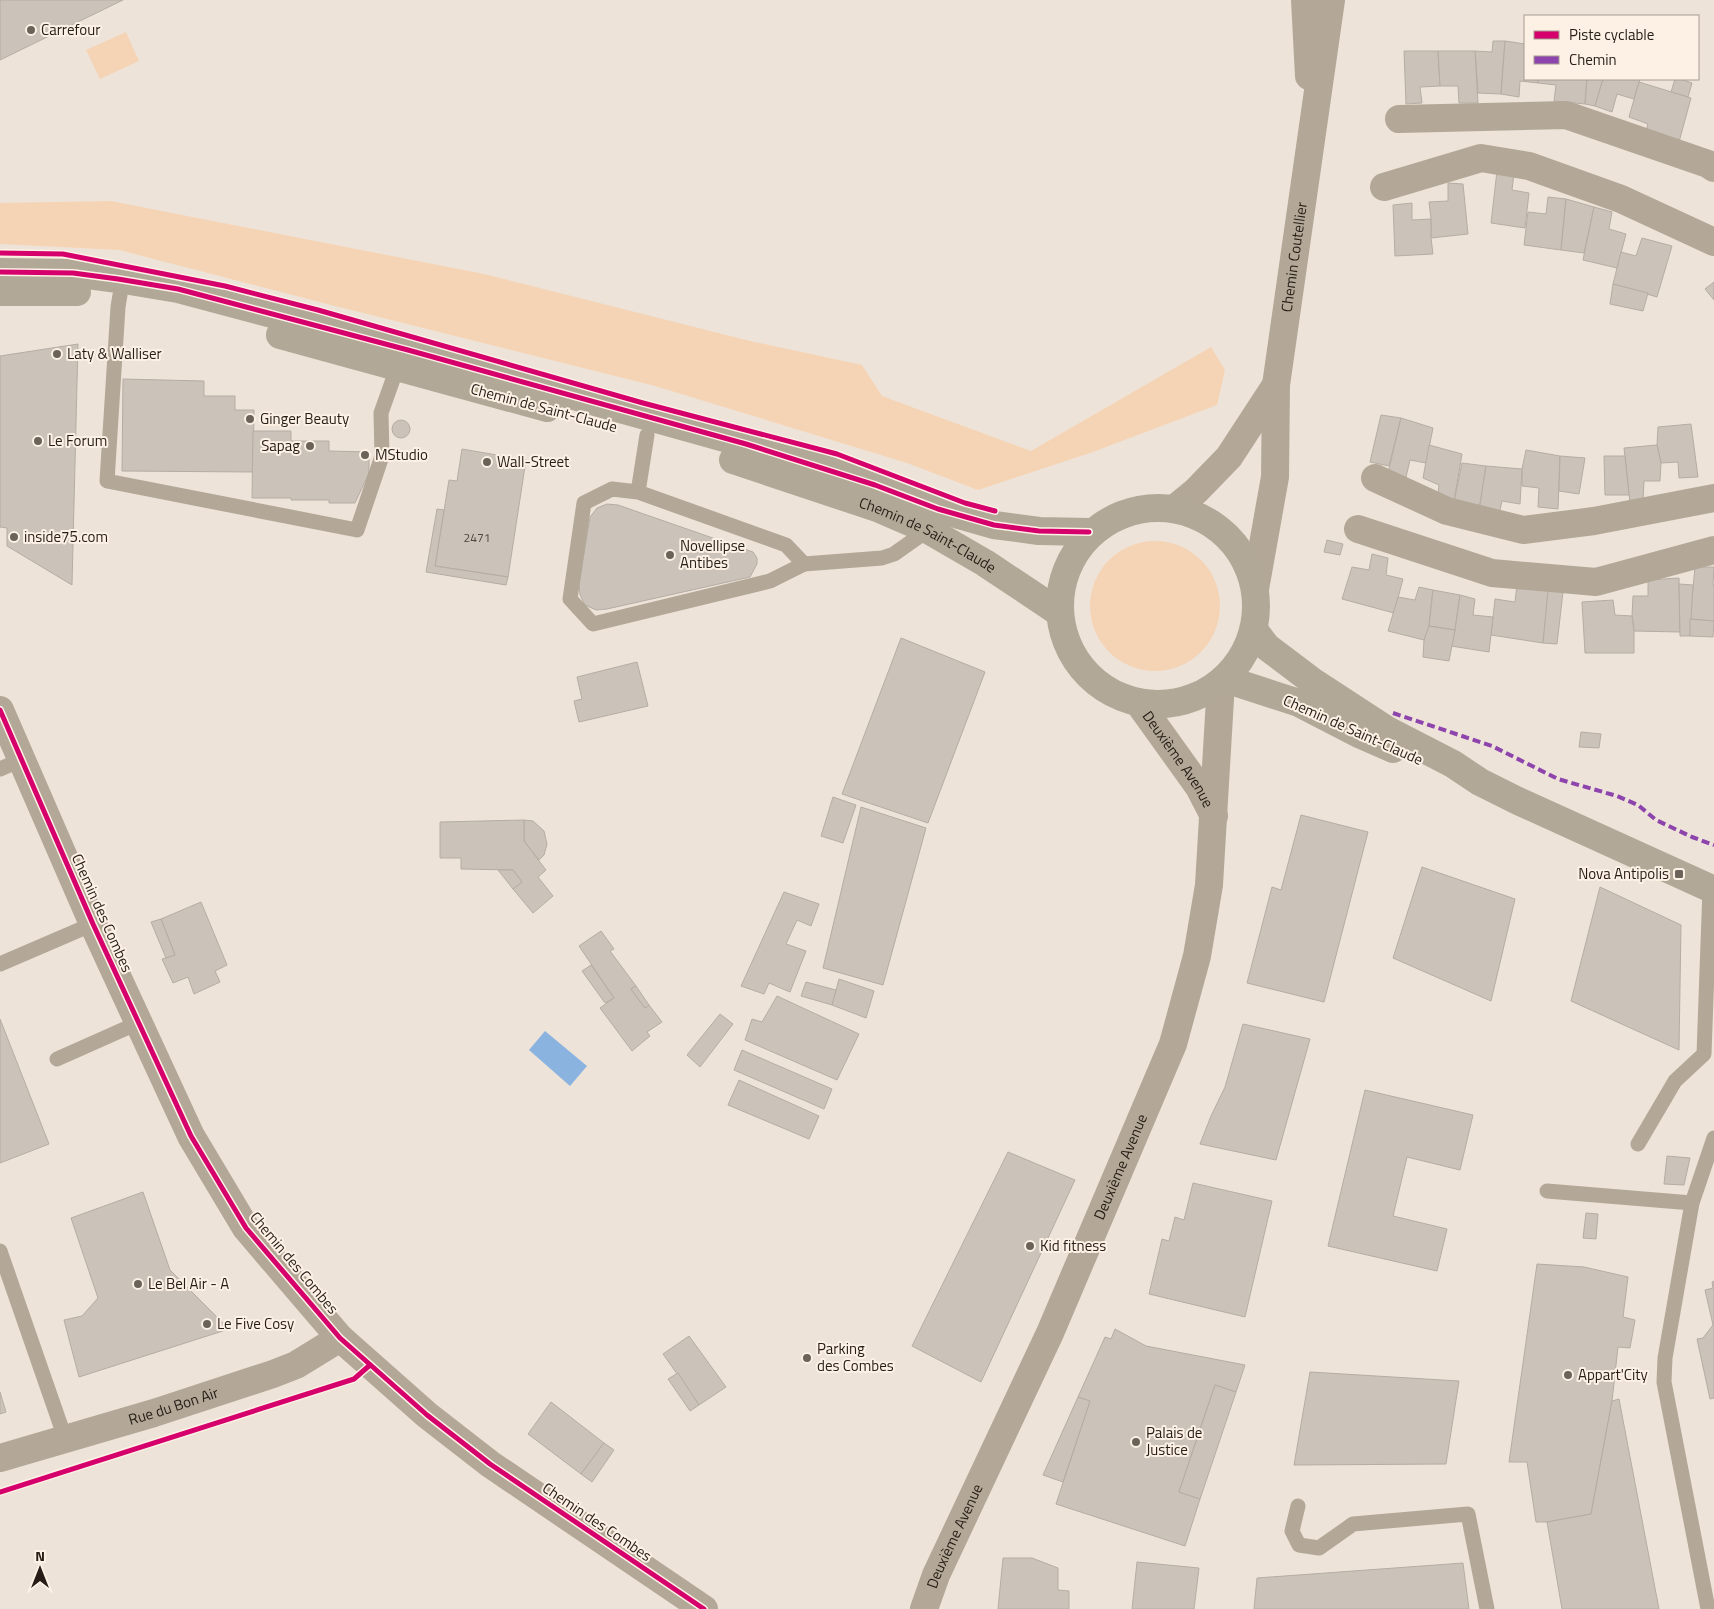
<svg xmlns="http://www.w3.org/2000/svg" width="1714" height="1609" viewBox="0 0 1714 1609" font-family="'Titillium Web',sans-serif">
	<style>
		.green { fill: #f5d4b5 }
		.water { fill: #8bb3e0 }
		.building { fill: #cbc3ba; stroke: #b5ada4 }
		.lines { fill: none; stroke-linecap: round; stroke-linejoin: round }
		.lane { stroke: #b3a897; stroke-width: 15 }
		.street { stroke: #b3a897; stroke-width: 28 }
		.secondary { stroke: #b2a897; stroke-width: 28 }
		.quiet { stroke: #8e44ad; stroke-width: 4; stroke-dasharray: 8 4; stroke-linecap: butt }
		.cycleway-casing { stroke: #fdf1e5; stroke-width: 8 }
		.cycleway { stroke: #d6006c; stroke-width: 5 }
		.poi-dot { fill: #6b625a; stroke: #fdf1e5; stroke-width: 2 }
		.labels { text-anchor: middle; stroke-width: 4; stroke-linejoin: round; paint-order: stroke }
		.number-label { font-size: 12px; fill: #4e463f }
		.poi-label { font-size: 15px; fill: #251d16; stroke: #fdf1e5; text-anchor: start }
		.street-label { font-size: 15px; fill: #251d16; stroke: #fdf1e5 }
	</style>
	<rect width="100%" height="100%" fill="#eee3d8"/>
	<g class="green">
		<polygon points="126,32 139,61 100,79 86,50"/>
		<polygon points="111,201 484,274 750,341 862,365 882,396 1031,451 1211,347 1225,370 1217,405 1093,452 978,490 907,463 655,386 331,305 119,250 0,244 0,203"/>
		<circle cx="1155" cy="606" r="65"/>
	</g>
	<polygon class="water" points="545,1031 587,1066 570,1086 529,1050"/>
	<g class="building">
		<polygon points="0,0 123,0 0,60"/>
		<polygon points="1493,41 1505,41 1501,94 1478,93 1475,51 1492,52"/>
		<polygon points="1505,41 1525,44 1525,79 1538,79 1538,83 1520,81 1519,97 1501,94"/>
		<polygon points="1404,51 1438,51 1440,86 1420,87 1422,103 1406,104"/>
		<polygon points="1438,51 1475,51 1478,103 1459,103 1458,86 1440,86"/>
		<polygon points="1538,79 1587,79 1585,104 1554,101 1556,85 1538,83"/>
		<polygon points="1587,79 1603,79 1595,106 1585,104"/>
		<polygon points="1603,79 1640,79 1634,99 1617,94 1612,112 1595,106"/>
		<polygon points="1675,79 1681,79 1692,83 1688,97 1671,92"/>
		<polygon points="1639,82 1691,98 1679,142 1643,140 1648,124 1629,117"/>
		<polygon points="1497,171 1514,173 1512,190 1529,193 1525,228 1491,223"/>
		<polygon points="1448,183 1463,184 1468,234 1431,238 1431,219 1429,202 1448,201"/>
		<polygon points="1548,197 1566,199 1561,250 1524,245 1528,212 1546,214"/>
		<polygon points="1566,199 1594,207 1584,253 1561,250"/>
		<polygon points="1412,203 1412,220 1431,219 1431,238 1433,254 1395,256 1393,205"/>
		<polygon points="1594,207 1612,212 1609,229 1626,234 1617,268 1583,260"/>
		<polygon points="1642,238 1672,246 1657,297 1613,284 1621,252 1636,256"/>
		<polygon points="1714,282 1714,300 1705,289"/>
		<polygon points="1613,284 1648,293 1643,311 1610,304"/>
		<polygon points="78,344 72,585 7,546 7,528 0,527 0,356"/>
		<polygon points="123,379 204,381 204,396 235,396 235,410 254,410 253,472 122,471"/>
		<polygon points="1381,415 1401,418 1389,466 1370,462"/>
		<polygon points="1401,418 1433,428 1426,463 1410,460 1406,477 1388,473"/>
		<circle cx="401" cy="429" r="9"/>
		<polygon points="1691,424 1698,477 1679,478 1678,462 1661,463 1657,445 1658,427"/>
		<polygon points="253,431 291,431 291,441 329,441 329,451 369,452 369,473 355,503 329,503 329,500 291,500 291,498 252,498"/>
		<polygon points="1429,445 1462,454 1453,507 1437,503 1439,485 1423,478"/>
		<polygon points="1657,445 1661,463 1660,481 1644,481 1643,502 1630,503 1624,448"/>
		<polygon points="462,449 526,460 508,577 435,566 449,480 457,481"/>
		<polygon points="1526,450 1560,456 1558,509 1538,507 1539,488 1522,486 1522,469"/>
		<polygon points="1560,456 1585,458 1579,494 1559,491"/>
		<polygon points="1604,456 1625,456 1629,495 1605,495"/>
		<polygon points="1462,463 1486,466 1478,517 1453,507"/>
		<polygon points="1486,466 1522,469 1520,504 1502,501 1498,519 1478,517"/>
		<polygon points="607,504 618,505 753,552 757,558 757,564 750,577 607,609 596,610 585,605 580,595 579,584 590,517 597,508"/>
		<polygon points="437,509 444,510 435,566 508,577 506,585 426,572"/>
		<polygon points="1327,540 1343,544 1340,555 1324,552"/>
		<polygon points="1372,554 1388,558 1386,575 1403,579 1394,613 1342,599 1352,567 1369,570"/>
		<polygon points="1695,567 1714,567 1713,585 1714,585 1714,621 1690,619"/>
		<polygon points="1679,578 1680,632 1634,631 1632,616 1633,596 1648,596 1648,580"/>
		<polygon points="1517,584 1549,588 1543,643 1491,635 1495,599 1515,602"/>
		<polygon points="1679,584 1693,585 1690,636 1680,636"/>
		<polygon points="1419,587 1433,590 1429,626 1424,640 1388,631 1398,597 1415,600"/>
		<polygon points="1433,590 1460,595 1455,630 1429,626"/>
		<polygon points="1548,590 1563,592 1557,644 1543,643"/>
		<polygon points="1460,595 1475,599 1473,615 1493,617 1489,652 1451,646 1455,630"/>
		<polygon points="1613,600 1615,615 1632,616 1634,631 1634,653 1585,653 1582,602"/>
		<polygon points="1690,619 1714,621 1713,637 1690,636"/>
		<polygon points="1429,626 1455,630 1449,661 1423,657 1424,640"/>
		<polygon points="901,638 985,672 928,823 842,794"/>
		<polygon points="637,662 648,706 579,722 574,701 582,699 577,677"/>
		<polygon points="1581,732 1601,734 1599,748 1579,747"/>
		<polygon points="833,797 856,805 843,843 821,836"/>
		<polygon points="861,807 926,828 883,985 823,968"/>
		<polygon points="1301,815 1368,832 1324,1002 1247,983 1272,887 1281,890"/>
		<polygon points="524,820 533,821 544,831 547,844 544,855 539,860 524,841"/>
		<polygon points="524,820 524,841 546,870 538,877 553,896 533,913 513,889 522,882 513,870 461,869 461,858 440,858 440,822"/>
		<polygon points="1422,867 1515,899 1491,1001 1393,958"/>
		<polygon points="498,870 513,870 522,882 513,889"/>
		<polygon points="1600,887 1681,925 1679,1050 1571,1001"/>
		<polygon points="784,892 819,904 811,926 797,920 786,944 806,951 790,992 769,983 764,994 741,986"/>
		<polygon points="201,902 227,965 215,971 220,982 194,994 188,977 173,983 162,959 175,955 161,919"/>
		<polygon points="161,919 175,955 166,958 151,922"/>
		<polygon points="601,931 614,949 610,951 636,986 631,989 645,1008 649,1005 662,1022 647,1032 650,1036 632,1051 600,1008 614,998 579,946"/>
		<polygon points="591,965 614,998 605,1003 582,971"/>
		<polygon points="839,979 874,991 866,1018 832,1005"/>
		<polygon points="806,982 836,990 832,1005 801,996"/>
		<polygon points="636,986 649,1005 645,1008 631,989"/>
		<polygon points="777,996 859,1034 837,1080 745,1040 752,1019 762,1022"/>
		<polygon points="720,1014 733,1024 700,1067 687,1055"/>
		<polygon points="0,1019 49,1144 0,1163"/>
		<polygon points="1243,1024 1310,1039 1276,1160 1200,1144 1211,1116 1225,1087"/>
		<polygon points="742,1050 832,1089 824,1109 734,1070"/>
		<polygon points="739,1080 819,1116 809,1139 728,1105"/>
		<polygon points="1365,1090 1473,1115 1460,1170 1407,1157 1393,1216 1447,1229 1437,1271 1328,1246"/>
		<polygon points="1008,1152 1075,1180 981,1382 912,1346"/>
		<polygon points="1667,1156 1690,1158 1684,1185 1664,1184"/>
		<polygon points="1193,1183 1272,1201 1245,1317 1149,1294 1162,1239 1169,1241 1175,1217 1184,1220"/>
		<polygon points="143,1192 170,1270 229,1329 79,1377 64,1320 82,1316 98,1298 71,1218"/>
		<polygon points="1586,1213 1598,1214 1596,1239 1583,1238"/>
		<polygon points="1537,1264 1584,1267 1628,1277 1623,1317 1635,1320 1630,1348 1618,1347 1612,1401 1591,1514 1547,1522 1536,1522 1527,1462 1509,1462"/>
		<polygon points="1714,1281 1714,1398 1710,1399 1697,1339 1703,1338 1713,1325 1705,1290 1713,1288 1712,1282"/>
		<polygon points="1115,1329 1146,1346 1245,1365 1236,1392 1215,1385 1179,1492 1200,1499 1185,1546 1056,1504 1090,1401 1078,1397 1105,1337 1111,1339"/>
		<polygon points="689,1336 726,1387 699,1405 663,1354"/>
		<polygon points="1310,1372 1459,1381 1446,1464 1294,1465"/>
		<polygon points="678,1373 699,1405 690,1411 668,1379"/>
		<polygon points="1215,1385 1236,1392 1200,1499 1179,1492"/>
		<polygon points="0,1392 6,1412 0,1414"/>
		<polygon points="1078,1397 1090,1401 1063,1482 1043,1475"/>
		<polygon points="1619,1399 1659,1609 1562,1609 1547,1522 1591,1514 1612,1401"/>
		<polygon points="551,1402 604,1443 581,1474 528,1434"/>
		<polygon points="604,1443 614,1450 592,1482 581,1474"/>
		<polygon points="1003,1558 1032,1558 1058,1568 1058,1590 1069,1591 1069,1609 998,1609"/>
		<polygon points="1137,1562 1199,1568 1194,1609 1132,1609"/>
		<polygon points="1463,1563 1469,1609 1254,1609 1257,1578"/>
	</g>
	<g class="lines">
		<g class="lane">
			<polyline points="120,295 118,307 107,481 357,530 382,456 381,413 397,368"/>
			<polyline points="638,492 612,489 584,503 570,599 593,624 770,581 804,564 786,545 638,492 647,435"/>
			<polyline points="804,564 882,558 894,554 928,530"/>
			<polyline points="0,769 23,759"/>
			<polyline points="0,964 93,924"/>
			<polyline points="57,1059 138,1023"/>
			<polyline points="1638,1144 1675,1081 1704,1054 1710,888"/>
			<polyline points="1547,1191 1692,1203"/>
			<polyline points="0,1251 65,1438"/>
			<polyline points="1298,1506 1292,1531 1299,1545 1319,1548 1353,1524 1468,1514 1487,1609"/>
			<polyline points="1708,1609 1664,1382 1665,1358 1692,1203 1714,1138"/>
		</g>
		<g class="street">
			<polyline points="1305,0 1309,76"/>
			<polyline points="1399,119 1566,115 1708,164 1714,168"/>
			<polyline points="1384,187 1481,158 1529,166 1621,199 1714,242"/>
			<polyline points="1375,478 1447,511 1523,530 1594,521 1714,498"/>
			<polyline points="1174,509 1196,491 1229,457 1276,385"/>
			<polyline points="1358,529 1492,573 1596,582 1714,550"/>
			<path id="s1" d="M1255,589l20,-112 1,-92 55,-385"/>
			<path id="s2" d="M1138,702l61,85 15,29"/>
			<polyline points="0,710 93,924 191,1136 246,1228 340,1338 427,1415 490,1464 704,1609"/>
			<path id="s3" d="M0,1458l154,-45 119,-39 23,-9 44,-27"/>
			<path id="s4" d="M924,1609l12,-34 114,-242 123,-289 24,-88 12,-71 12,-203"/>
		</g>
		<g class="secondary">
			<polyline points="0,272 73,273 118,279 178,289 408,350 746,444 875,485 938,509 994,525 1039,531 1089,532"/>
			<polyline points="0,292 77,292"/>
			<polyline points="280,335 547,408"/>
			<path id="s5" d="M733,460l144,48 51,22 57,33 75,50"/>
			<circle cx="1158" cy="606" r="98"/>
			<polyline points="1254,630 1267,647 1312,681 1387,730 1453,764 1480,782 1518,801 1714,890"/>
			<polyline points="1225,679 1299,703 1361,735 1393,749"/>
		</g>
		<polyline class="quiet" points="1393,713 1492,746 1558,779 1617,796 1638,805 1656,820 1692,837 1714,845"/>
		<g class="cycleway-casing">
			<g id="cycleway">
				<polyline points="0,253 63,254 225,286 318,310 643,403 837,454 965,503 995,511"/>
				<polyline points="0,272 73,273 118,279 178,289 408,350 746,444 875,485 938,509 994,525 1039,531 1089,532"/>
				<polyline points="0,710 93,924 191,1136 246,1228 340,1338 427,1415 490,1464 704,1609"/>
				<polyline points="0,1492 354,1379 370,1365"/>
			</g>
		</g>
		<use href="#cycleway" class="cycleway"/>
	</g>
	<g class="poi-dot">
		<circle cx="31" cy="30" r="5"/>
		<circle cx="57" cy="354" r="5"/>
		<circle cx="250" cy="419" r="5"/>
		<circle cx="38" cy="441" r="5"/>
		<circle cx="310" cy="446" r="5"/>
		<circle cx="365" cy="455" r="5"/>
		<circle cx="487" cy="462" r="5"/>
		<circle cx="14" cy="537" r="5"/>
		<circle cx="670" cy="555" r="5"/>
		<rect x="1674" y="869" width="10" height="10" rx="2.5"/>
		<circle cx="1030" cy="1246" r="5"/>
		<circle cx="138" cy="1284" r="5"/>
		<circle cx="207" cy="1324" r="5"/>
		<circle cx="807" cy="1358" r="5"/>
		<circle cx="1568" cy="1375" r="5"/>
		<circle cx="1136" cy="1442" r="5"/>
	</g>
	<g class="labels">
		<g class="number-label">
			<text x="477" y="542">2471</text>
		</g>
		<g class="poi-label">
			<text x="41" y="35">Carrefour</text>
			<text x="67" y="359">Laty &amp; Walliser</text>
			<text x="260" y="424">Ginger Beauty</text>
			<text x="48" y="446">Le Forum</text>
			<text x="300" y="451" text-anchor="end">Sapag</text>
			<text x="375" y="460">MStudio</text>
			<text x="497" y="467">Wall-Street</text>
			<text x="24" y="542">inside75.com</text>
			<text x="680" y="551">Novellipse<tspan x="680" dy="17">Antibes</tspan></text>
			<text x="1669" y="879" text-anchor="end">Nova Antipolis</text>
			<text x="1040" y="1251">Kid fitness</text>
			<text x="148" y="1289">Le Bel Air - A</text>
			<text x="217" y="1329">Le Five Cosy</text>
			<text x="817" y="1354">Parking<tspan x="817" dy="17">des Combes</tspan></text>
			<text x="1578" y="1380">Appart'City</text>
			<text x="1146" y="1438">Palais de<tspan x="1146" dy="17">Justice</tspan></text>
		</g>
		<g class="street-label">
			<text dy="5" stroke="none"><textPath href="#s1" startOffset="335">Chemin Coutellier</textPath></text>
			<text transform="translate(544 408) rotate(15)" y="5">Chemin de Saint-Claude</text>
			<text dy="5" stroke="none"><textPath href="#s5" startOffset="209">Chemin de Saint-Claude</textPath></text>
			<text transform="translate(1353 730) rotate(24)" y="5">Chemin de Saint-Claude</text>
			<text dy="5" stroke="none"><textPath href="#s2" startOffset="70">Deuxième Avenue</textPath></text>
			<text transform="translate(102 913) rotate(66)" y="5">Chemin des Combes</text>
			<text dy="5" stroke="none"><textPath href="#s4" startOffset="484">Deuxième Avenue</textPath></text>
			<text transform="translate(294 1263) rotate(50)" y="5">Chemin des Combes</text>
			<text dy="5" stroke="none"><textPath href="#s3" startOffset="181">Rue du Bon Air</textPath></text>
			<text transform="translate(597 1522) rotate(34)" y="5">Chemin des Combes</text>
			<text dy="5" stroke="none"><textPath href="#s4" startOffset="79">Deuxième Avenue</textPath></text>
		</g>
	</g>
	<rect x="1524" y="15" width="175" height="65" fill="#fdf1e5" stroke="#a79c92"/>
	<rect x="1534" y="31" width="25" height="8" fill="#d6006c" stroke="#a79c92"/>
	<text x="1569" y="40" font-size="15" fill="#251d16">Piste cyclable</text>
	<rect x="1534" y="56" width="25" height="8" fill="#8e44ad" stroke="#a79c92"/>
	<text x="1569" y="65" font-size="15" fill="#251d16">Chemin</text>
	<g transform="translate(40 1569)" stroke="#fdf1e5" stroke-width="4" paint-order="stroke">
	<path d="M0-4L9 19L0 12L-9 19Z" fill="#251d16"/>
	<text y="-8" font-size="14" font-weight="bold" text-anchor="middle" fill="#251d16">N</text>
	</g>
</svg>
